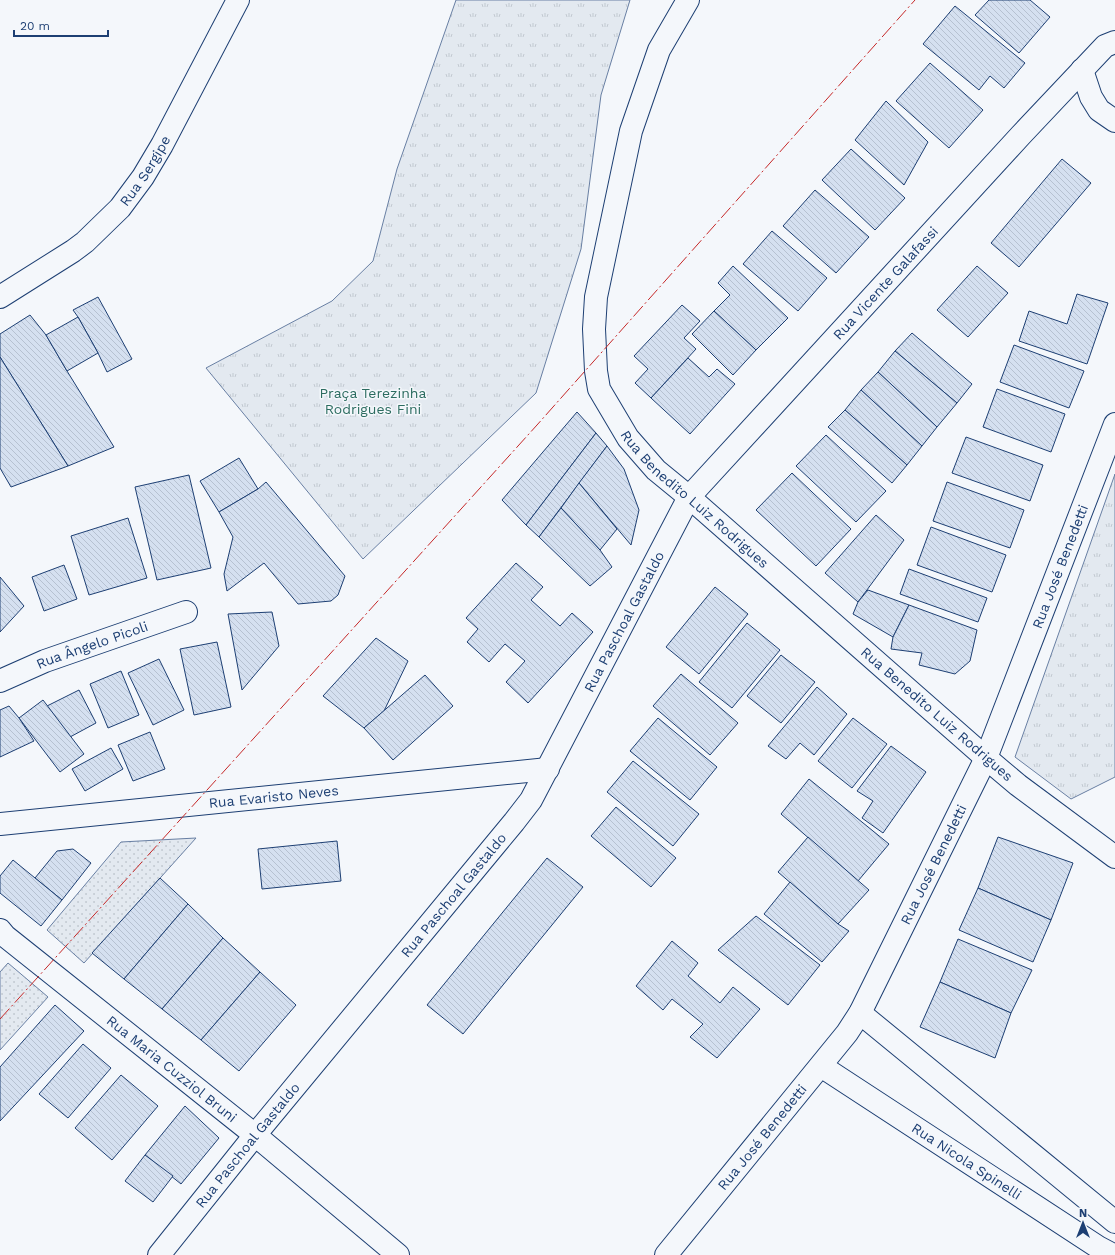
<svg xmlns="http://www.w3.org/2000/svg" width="1115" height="1255" viewBox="0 0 1115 1255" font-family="'Work Sans',sans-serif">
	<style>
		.grass { fill: url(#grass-dots); stroke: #687fa3 }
		.park { fill: url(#park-tufts); stroke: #687fa3 }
		.building { fill: url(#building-back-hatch); stroke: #1d3f73 }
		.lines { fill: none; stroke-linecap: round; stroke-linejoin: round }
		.street-casing { stroke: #1d3f73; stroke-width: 24 }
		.secondary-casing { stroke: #1d3f73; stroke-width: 24 }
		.street { stroke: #f4f7fb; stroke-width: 22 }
		.secondary { stroke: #f4f7fb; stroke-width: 22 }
		.power { stroke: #c62828; stroke-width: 1; stroke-dasharray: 14 3 2 3; stroke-linecap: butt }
		.labels { text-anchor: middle; stroke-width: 3; stroke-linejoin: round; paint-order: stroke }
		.street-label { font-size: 14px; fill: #1d3f73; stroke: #f4f7fb }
		.park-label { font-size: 14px; fill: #2c6c60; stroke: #f4f7fb }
	</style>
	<defs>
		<pattern id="grass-dots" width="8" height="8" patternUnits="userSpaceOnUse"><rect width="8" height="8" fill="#e3e9f0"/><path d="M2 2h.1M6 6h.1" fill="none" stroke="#c2c9d1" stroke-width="1.8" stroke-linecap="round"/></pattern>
		<pattern id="park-tufts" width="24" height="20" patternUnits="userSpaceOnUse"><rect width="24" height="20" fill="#e3e9f0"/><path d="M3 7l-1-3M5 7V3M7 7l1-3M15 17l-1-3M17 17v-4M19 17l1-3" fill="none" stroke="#c2c9d1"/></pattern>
		<pattern id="building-back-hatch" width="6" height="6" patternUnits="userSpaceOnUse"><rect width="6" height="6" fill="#d5e0f0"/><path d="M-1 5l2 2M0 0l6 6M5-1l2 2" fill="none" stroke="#b6c1d1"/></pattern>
	</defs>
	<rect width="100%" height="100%" fill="#f4f7fb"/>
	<g class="grass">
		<polygon points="196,838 84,963 47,930 121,842"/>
		<polygon points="8,963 48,997 0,1050 0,972"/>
	</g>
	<g class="park">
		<polygon points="456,0 630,0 601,95 581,249 536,393 363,559 206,368 332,301 373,261 397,169"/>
		<polygon points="1115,474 1115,777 1071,799 1015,757"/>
	</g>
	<g class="building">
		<polygon points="989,0 1030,0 1050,17 1019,53 975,15"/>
		<polygon points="955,6 1025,63 1004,88 990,76 979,90 923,44"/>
		<polygon points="930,63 983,110 949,148 896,101"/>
		<polygon points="886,101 928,142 904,185 855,140"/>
		<polygon points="851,149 905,198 875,230 822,180"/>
		<polygon points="1062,159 1091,183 1019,267 991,243"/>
		<polygon points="815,190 869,237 836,273 783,226"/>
		<polygon points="772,231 827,278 798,311 743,264"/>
		<polygon points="733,266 788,318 756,350 714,311 730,295 718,283"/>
		<polygon points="977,266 1008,293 968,337 937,310"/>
		<polygon points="1077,294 1108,303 1087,364 1019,341 1029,311 1067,324"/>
		<polygon points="98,297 132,359 107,372 98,353 78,317 73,310"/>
		<polygon points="682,305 700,321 684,338 696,349 651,398 635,383 648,369 634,356"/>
		<polygon points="714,311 756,350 733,375 692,334"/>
		<polygon points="30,315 46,335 67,371 114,447 68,466 0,357 0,334"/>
		<polygon points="78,317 98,353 67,371 46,335"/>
		<polygon points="912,333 972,384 957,403 895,351"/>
		<polygon points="1014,345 1084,371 1069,408 1000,382"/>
		<polygon points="895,351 957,403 937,427 878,372"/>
		<polygon points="0,357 68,466 11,487 0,468"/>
		<polygon points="688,358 709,377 717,369 735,384 690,434 651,398"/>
		<polygon points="878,372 937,427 922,446 861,390"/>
		<polygon points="997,389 1065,414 1051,452 983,427"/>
		<polygon points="861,390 922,446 907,465 845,410"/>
		<polygon points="845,410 907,465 892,483 828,427"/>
		<polygon points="577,412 596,433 526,525 502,500"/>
		<polygon points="596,433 607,446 539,537 526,525"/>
		<polygon points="826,435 886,491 856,522 796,466"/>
		<polygon points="966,437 1043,465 1030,501 952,473"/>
		<polygon points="607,446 624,469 639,510 631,545 579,483"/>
		<polygon points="239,458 258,489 219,512 200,481"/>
		<polygon points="792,473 851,529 816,566 756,510"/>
		<polygon points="189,475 211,568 157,580 135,487"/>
		<polygon points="266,482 345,576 338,595 331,601 298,604 264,563 227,591 224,574 233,537 219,512 258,489"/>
		<polygon points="947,482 1024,510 1010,548 933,521"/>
		<polygon points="579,483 617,529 600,550 561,508"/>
		<polygon points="561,508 600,550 612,567 590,586 539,537"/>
		<polygon points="876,515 904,540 858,602 825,573"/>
		<polygon points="128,518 147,578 89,595 71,536"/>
		<polygon points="931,527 1006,555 992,592 917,565"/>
		<polygon points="516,563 543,587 531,600 560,626 572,613 593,632 528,703 506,682 525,661 505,644 489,662 467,642 478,629 466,618"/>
		<polygon points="64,565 77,599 44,611 32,577"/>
		<polygon points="909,569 987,598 978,622 900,594"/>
		<polygon points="0,577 24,606 0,632"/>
		<polygon points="715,587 748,614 699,674 666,647"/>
		<polygon points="868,590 909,605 893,637 853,614 858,602"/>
		<polygon points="909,605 977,630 970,661 955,674 919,665 922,653 891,649 893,637"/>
		<polygon points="272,612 279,646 242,690 228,614"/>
		<polygon points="747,623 780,650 732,708 699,682"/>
		<polygon points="376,638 408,661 384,711 364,728 323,696"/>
		<polygon points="217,642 231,707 194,715 180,649"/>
		<polygon points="781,655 815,682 781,723 747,696"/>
		<polygon points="159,659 184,710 153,725 128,673"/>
		<polygon points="121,671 139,715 108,728 90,684"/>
		<polygon points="681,674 738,723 710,755 653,706"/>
		<polygon points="425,675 453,706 393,760 364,728"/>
		<polygon points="817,687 847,714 814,755 800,743 786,759 768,746"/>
		<polygon points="79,690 96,723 70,737 47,706"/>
		<polygon points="43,700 84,754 60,772 19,718"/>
		<polygon points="9,706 19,718 34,741 0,757 0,710"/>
		<polygon points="658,718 717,767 690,800 630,751"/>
		<polygon points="853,718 887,744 852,788 818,761"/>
		<polygon points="150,732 165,769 133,781 118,745"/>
		<polygon points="891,746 926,772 883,833 862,818 873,801 857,791"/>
		<polygon points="111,748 123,769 85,791 72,769"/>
		<polygon points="633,761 699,814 673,846 607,792"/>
		<polygon points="809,779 889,844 858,881 781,814"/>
		<polygon points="616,807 676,858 651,887 591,836"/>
		<polygon points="808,837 869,890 838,924 778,872"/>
		<polygon points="998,837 1073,863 1051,920 978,888"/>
		<polygon points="337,841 341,881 262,889 258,849"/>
		<polygon points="73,849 91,863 62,900 35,878 57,851"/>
		<polygon points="547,858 583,887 463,1034 427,1005"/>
		<polygon points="13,860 62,900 41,926 0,893 0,876"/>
		<polygon points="160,878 188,904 124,979 92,953"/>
		<polygon points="790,882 838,924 849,931 822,962 764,914"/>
		<polygon points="978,888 1051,920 1033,962 959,930"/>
		<polygon points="188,904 223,938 162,1009 124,979"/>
		<polygon points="756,916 820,965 788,1005 718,950"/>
		<polygon points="223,938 260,972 201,1040 162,1009"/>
		<polygon points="958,939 1032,970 1011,1013 940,982"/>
		<polygon points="672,941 698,963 688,976 720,1003 733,987 760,1009 717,1058 690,1037 703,1024 672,999 663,1010 636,986"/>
		<polygon points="260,972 296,1005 239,1071 201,1040"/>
		<polygon points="940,982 1011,1013 995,1058 920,1027"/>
		<polygon points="55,1005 84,1031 0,1121 0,1067"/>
		<polygon points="83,1044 111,1068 68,1118 39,1094"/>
		<polygon points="121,1075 158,1106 112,1160 75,1128"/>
		<polygon points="185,1106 219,1138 181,1184 145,1155"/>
		<polygon points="145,1155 173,1176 153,1202 125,1181"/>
	</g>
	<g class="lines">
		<g class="street-casing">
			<g id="street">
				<path id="s1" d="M688,0l-29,50 -28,81 -35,166 -2,32 2,42 3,18 29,49 28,32 33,27 297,261"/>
				<polyline points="1082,70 1091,97 1099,110 1115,121"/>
				<path id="s2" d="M0,297l73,-46 12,-9 35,-34 23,-31 19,-32 76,-145"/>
				<path id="s3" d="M0,681l45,-20 141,-49"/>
				<path id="s4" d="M0,824l548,-55"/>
				<path id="s5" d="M0,930l5,6 250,199 143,120"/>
				<polyline points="860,1013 1115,1222"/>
				<path id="s6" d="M821,1066l277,181 15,8"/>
				<path id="s7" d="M159,1255l96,-120 259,-313 17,-22 158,-303 332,-362 84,-89 10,-4"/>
				<path id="s8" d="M666,1255l181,-222 13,-20 126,-255 129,-334"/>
			</g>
		</g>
		<g class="secondary-casing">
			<polyline id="secondary" points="986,758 1018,785 1115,857"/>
		</g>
		<use href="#street" class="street"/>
		<use href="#secondary" class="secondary"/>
		<polyline class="power" points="0,1019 537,425 915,0"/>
	</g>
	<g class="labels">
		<g class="street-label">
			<text dy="5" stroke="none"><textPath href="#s2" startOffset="195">Rua Sergipe</textPath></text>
			<text dy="5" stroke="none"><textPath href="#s7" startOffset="1220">Rua Vicente Galafassi</textPath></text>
			<text dy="5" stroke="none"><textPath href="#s1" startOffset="553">Rua Benedito Luiz Rodrigues</textPath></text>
			<text dy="5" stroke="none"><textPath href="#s8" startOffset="800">Rua José Benedetti</textPath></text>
			<text dy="5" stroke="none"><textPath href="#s7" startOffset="789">Rua Paschoal Gastaldo</textPath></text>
			<text dy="5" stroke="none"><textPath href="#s3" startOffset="99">Rua Ângelo Picoli</textPath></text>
			<text transform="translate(937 714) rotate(41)" y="5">Rua Benedito Luiz Rodrigues</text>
			<text dy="5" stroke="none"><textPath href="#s4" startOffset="275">Rua Evaristo Neves</textPath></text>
			<text dy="5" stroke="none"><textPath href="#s8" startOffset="476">Rua José Benedetti</textPath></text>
			<text dy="5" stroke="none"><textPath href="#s7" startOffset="465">Rua Paschoal Gastaldo</textPath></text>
			<text dy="5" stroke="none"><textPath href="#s5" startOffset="221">Rua Maria Cuzziol Bruni</textPath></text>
			<text dy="5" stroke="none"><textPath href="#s8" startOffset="152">Rua José Benedetti</textPath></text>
			<text dy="5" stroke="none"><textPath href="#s7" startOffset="141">Rua Paschoal Gastaldo</textPath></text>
			<text dy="5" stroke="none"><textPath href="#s6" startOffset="174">Rua Nicola Spinelli</textPath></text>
		</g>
		<g class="park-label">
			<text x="373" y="398">Praça Terezinha<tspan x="373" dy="16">Rodrigues Fini</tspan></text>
		</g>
	</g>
	<g transform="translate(1083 1223)" stroke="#f4f7fb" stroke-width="3" paint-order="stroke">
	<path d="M0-3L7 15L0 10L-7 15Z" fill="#1d3f73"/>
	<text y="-6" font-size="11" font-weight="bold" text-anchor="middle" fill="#1d3f73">N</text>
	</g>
	<path d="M14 30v6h94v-6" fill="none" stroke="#1d3f73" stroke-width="2"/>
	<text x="20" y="30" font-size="12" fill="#1d3f73" stroke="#f4f7fb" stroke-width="3" paint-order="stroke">20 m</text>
</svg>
